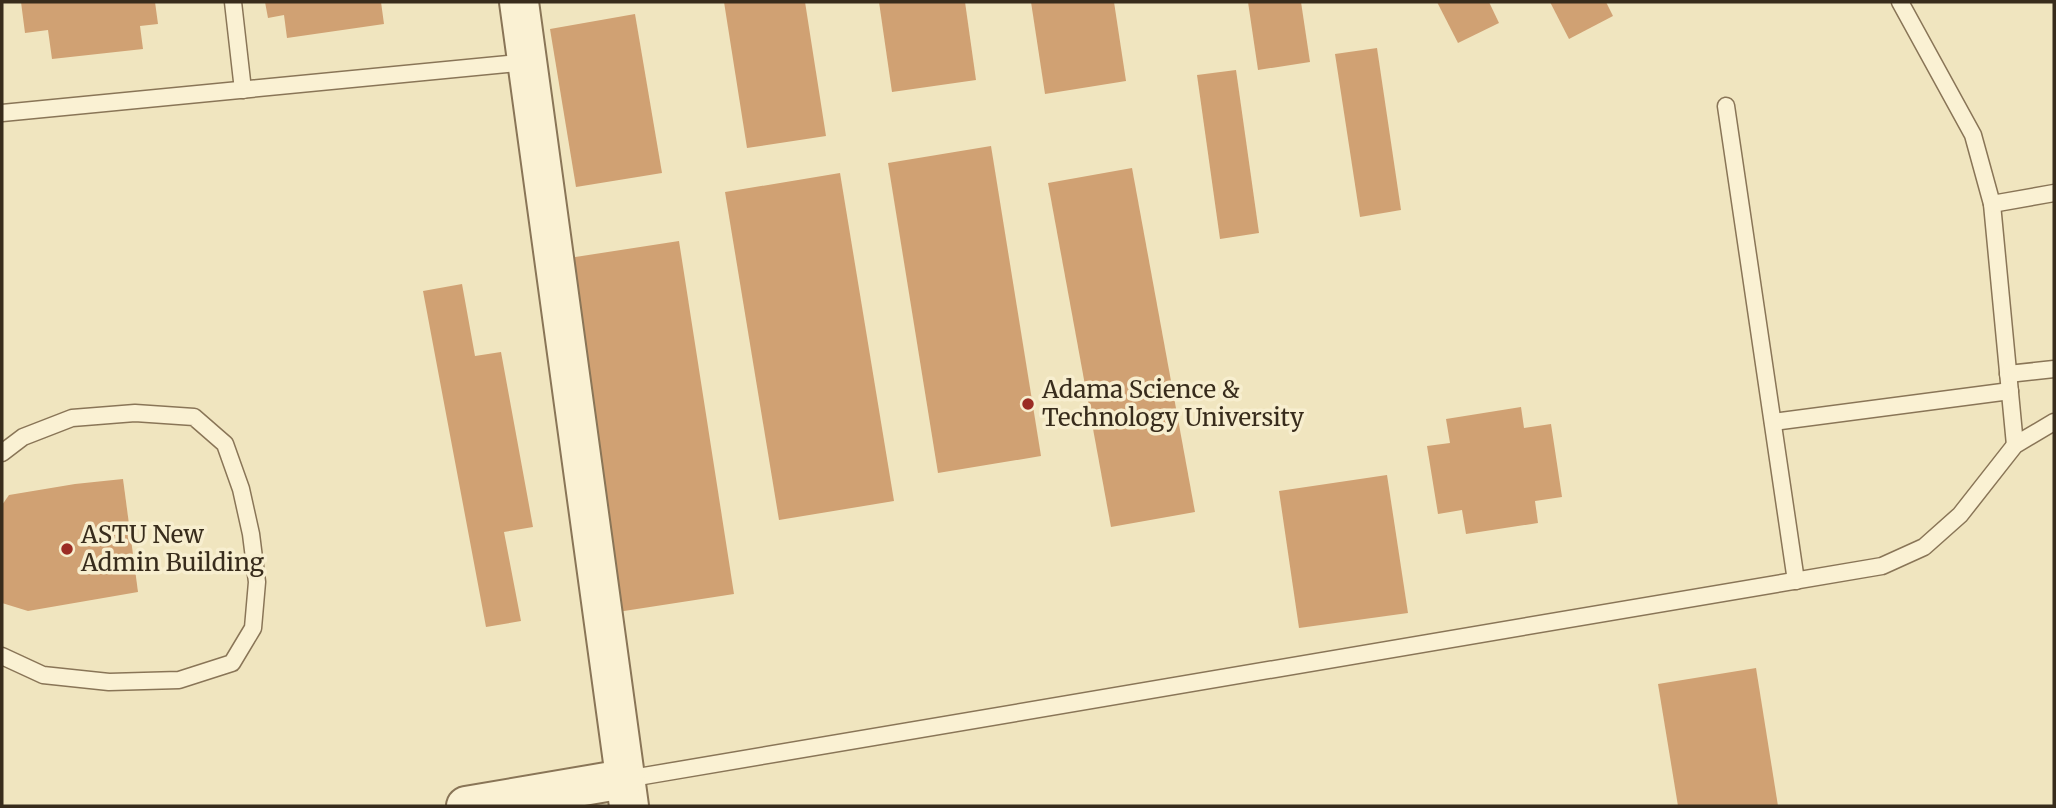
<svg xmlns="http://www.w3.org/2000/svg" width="2056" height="808" viewBox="0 0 2056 808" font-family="Merriweather,serif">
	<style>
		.building { fill: #d0a173 }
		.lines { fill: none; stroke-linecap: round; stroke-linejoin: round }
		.service-casing { stroke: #897557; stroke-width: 19 }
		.tertiary-casing { stroke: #897557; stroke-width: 42 }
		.service { stroke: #faf1d3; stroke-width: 16 }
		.tertiary { stroke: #faf1d3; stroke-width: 38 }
		.poi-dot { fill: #9b2c24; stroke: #f7eecf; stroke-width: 2.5 }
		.labels { text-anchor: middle; stroke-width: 7; stroke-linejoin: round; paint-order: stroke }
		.poi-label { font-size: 24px; fill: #382c1c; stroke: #f7eecf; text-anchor: start }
	</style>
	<rect width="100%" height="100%" fill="#f0e5bf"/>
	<g class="building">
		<polygon points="21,2 155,2 158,24 140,26 143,49 52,59 48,30 25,33"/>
		<polygon points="265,2 381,2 384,24 287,38 284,15 268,18"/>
		<polygon points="724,2 805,2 826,136 747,148"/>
		<polygon points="879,2 965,2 976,80 892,92"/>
		<polygon points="1031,2 1114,2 1126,81 1045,94"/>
		<polygon points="1248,2 1301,2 1310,62 1258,70"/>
		<polygon points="1437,2 1489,2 1499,23 1458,43"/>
		<polygon points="1550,2 1606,2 1613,16 1569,39"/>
		<polygon points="635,14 662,173 576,187 550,29"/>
		<polygon points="1377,48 1401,210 1360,217 1335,54"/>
		<polygon points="1236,70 1259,233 1220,239 1197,75"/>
		<polygon points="991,146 1041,456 938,473 888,163"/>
		<polygon points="1132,168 1195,512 1111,527 1048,183"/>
		<polygon points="840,173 894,501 779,520 725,192"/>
		<polygon points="679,241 734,594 611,613 556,260"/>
		<polygon points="462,284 475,356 501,352 533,527 504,532 521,621 486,627 423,291"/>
		<polygon points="1521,407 1524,428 1551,424 1562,497 1535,501 1538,523 1466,534 1462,510 1438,514 1427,446 1450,443 1446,419"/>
		<polygon points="1387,475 1408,613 1299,628 1279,491"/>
		<polygon points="123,479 138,592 28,611 2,603 2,505 9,495 75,484"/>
		<polygon points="1756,668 1778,806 1678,806 1658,684"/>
	</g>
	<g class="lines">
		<g class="service-casing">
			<g id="service">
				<polyline points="233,2 243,90"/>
				<polyline points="1900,2 1973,135 1992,204 2015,445"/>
				<polyline points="1726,106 1796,581"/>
				<polyline points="2,113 528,62"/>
				<polyline points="1992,204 2054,193"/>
				<polyline points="2008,374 2054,369"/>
				<polyline points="1773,422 2010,391"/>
				<polyline points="2,453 23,437 72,418 135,413 194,417 225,444 241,489 251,534 257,582 253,628 232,663 179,680 109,682 43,675 2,656"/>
				<polyline points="626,779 1882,566 1924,547 1960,515 2015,445 2054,422"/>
			</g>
		</g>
		<g class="tertiary-casing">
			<g id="tertiary">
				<polyline points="519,2 629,806"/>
				<polyline points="466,806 624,779"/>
			</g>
		</g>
		<use href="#service" class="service"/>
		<use href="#tertiary" class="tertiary"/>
	</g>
	<g class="poi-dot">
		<circle cx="1028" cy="404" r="7"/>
		<circle cx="67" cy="549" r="7"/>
	</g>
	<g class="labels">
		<g class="poi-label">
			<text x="1042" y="398">Adama Science &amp;<tspan x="1042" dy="28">Technology University</tspan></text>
			<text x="81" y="543">ASTU New<tspan x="81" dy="28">Admin Building</tspan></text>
		</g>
	</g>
	<rect width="2056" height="808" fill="none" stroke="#382c1c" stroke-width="7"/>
</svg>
